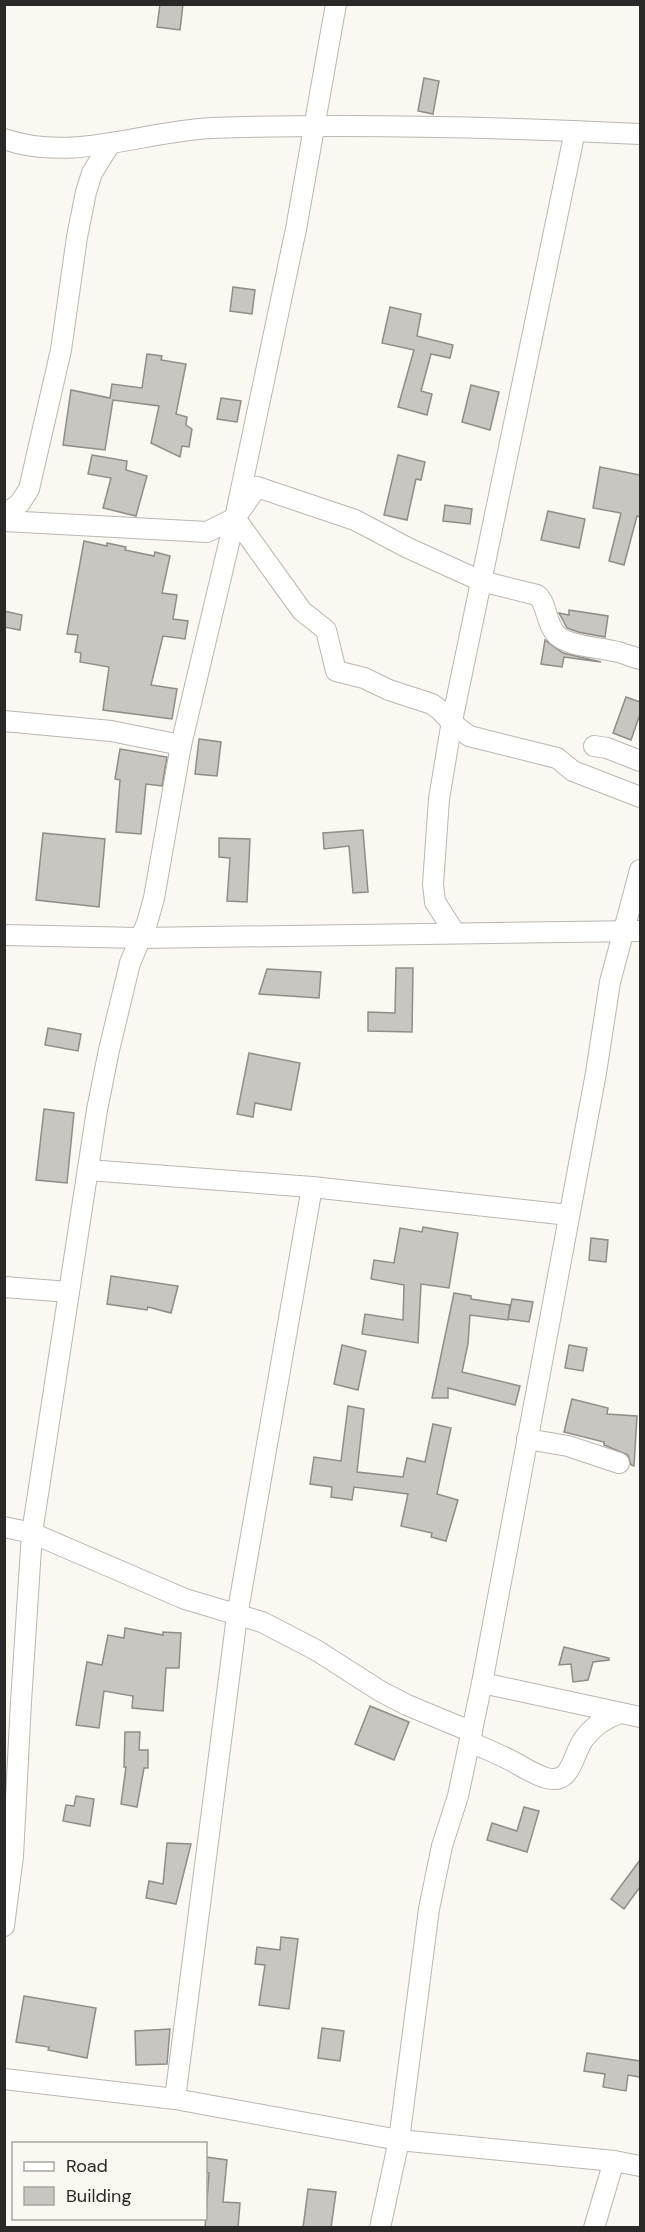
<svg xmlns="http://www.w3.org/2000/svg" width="645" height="2232" viewBox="0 0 645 2232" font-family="'DM Sans',sans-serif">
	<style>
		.building { fill: #c9c5c0; stroke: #908d88; stroke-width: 1.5 }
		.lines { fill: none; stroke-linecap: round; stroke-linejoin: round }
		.minor-casing { stroke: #bab6b1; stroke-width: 22 }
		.minor { stroke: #fff; stroke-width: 20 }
	</style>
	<rect width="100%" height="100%" fill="#fbf8f2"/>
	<g class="building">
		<polygon points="160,4 183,4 180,30 157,27"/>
		<polygon points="424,78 439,81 433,114 418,111"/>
		<polygon points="233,287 255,290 252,314 230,311"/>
		<polygon points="390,307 421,314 417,336 453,345 450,358 431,354 421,391 432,394 427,415 398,407 414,350 382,343"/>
		<polygon points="147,354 162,356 161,360 186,364 176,414 187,417 186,425 192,429 189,447 182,446 180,457 151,443 159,406 113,400 105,450 63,445 71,390 110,398 112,384 142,388"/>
		<polygon points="471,385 499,392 490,430 462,422"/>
		<polygon points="221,398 241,401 237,422 217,419"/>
		<polygon points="92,455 127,461 126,470 147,476 136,516 103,508 111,478 88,474"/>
		<polygon points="398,455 425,462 421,480 416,479 407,520 384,515"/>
		<polygon points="600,467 640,475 640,517 637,516 624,565 609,561 621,513 593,508"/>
		<polygon points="445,505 472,509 470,524 443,521"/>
		<polygon points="548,511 585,519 579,548 541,540"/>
		<polygon points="84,541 107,546 107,543 126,547 125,550 154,556 155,552 170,556 162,593 177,595 173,619 188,621 185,639 163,636 151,685 177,689 172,719 103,710 109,667 80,662 81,653 75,652 78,635 67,634"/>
		<polygon points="569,610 608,616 605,637 578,632 567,628 559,613 569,615"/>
		<polygon points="4,611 22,615 20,630 4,627"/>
		<polygon points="545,640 563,653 601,662 564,657 562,667 541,664"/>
		<polygon points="626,697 640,702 640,714 631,740 613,733"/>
		<polygon points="199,739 221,742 217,776 195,774"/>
		<polygon points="120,749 167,757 162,786 146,784 141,834 116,832 120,780 115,779"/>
		<polygon points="363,830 368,892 353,893 349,846 324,849 323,833"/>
		<polygon points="43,833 105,839 99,907 36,900"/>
		<polygon points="219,838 250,839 247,902 227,901 230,858 219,857"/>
		<polygon points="396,968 413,968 412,1032 368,1031 368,1012 395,1013"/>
		<polygon points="267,969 321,972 319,998 259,994"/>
		<polygon points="48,1028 81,1034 78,1051 45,1045"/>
		<polygon points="249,1053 300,1063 291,1110 255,1103 253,1117 237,1114"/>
		<polygon points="44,1109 74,1113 67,1183 36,1180"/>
		<polygon points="423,1227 458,1233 449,1288 421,1284 418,1343 362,1334 365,1314 403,1320 404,1285 371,1279 374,1260 394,1263 400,1228 422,1232"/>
		<polygon points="591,1238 608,1240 606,1262 589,1260"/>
		<polygon points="111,1276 178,1286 171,1313 148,1307 147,1310 107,1304"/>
		<polygon points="454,1293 471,1296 471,1299 510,1305 508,1320 470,1315 468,1344 462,1372 520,1386 515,1405 448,1388 448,1398 432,1398"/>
		<polygon points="512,1299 533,1302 529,1322 508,1319"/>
		<polygon points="342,1345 366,1351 358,1390 334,1384"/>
		<polygon points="569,1345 587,1348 583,1371 565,1368"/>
		<polygon points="572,1399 608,1408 607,1414 637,1416 634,1466 631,1465 628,1455 604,1445 604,1442 564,1432"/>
		<polygon points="348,1406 364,1409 357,1472 403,1477 407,1458 425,1462 433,1424 451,1428 437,1494 458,1500 446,1541 431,1537 432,1533 401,1526 408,1494 354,1487 352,1500 331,1497 332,1487 310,1484 314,1457 341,1461"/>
		<polygon points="125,1628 163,1635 163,1632 181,1633 179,1668 166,1668 163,1711 132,1708 133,1696 104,1691 99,1728 76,1725 87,1662 102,1665 108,1635 124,1638"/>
		<polygon points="564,1647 609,1658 609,1660 593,1662 588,1680 573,1682 571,1664 559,1665"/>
		<polygon points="370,1706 409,1722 394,1760 355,1744"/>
		<polygon points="125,1732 140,1732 139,1750 148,1750 148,1768 144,1768 137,1807 121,1804 126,1767 124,1767"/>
		<polygon points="76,1796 94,1799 90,1826 63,1821 66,1805 74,1806"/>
		<polygon points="524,1807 539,1811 527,1852 487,1840 492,1823 517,1831"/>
		<polygon points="167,1843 191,1844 176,1904 146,1898 149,1881 163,1884"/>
		<polygon points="640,1860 640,1887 624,1909 611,1899"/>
		<polygon points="281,1937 298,1939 289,2009 259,2005 265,1965 255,1964 257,1947 280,1950"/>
		<polygon points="24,1996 96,2008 87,2058 48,2050 49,2047 16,2042"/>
		<polygon points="322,2028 344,2031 340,2061 318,2058"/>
		<polygon points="170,2029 167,2064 136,2065 135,2031"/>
		<polygon points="587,2053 640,2061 640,2077 628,2075 626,2091 603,2087 605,2074 584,2071"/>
		<polygon points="206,2157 227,2160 223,2202 240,2203 238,2228 205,2228 209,2173 206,2172"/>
		<polygon points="308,2189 336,2192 331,2228 303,2228"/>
	</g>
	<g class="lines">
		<g class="minor-casing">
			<g id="minor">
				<path d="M4,139c69,24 139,-8 208,-11 143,-5 286,-1 428,6"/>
				<polyline points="4,515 20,503 29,489 61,350 77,237 86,192 92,173 110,144"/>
				<polyline points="235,518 302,611 326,630 336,671 364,678 389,690 432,704 440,710 452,723 469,736 557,758 573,771 640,797"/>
				<path d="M4,521l203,11 28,-14 22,-31 98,33 53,28 73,33 56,14c10,8 8,25 18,38 10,14 46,14 63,19 7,2 15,5 22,7"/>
				<polyline points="4,721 111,731 181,745"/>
				<polyline points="594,746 607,748 640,761"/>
				<polyline points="455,933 435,902 433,884 439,799 452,721 575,131"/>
				<polyline points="4,935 139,938 640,931"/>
				<polyline points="88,1170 312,1187 569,1215"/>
				<polyline points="4,1287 69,1292"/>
				<polyline points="527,1439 568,1446 619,1463"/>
				<polyline points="4,1527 32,1533 185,1599 262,1622 316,1650 380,1691 407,1705 472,1732"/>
				<polyline points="482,1683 640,1717"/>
				<path d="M470,1742c14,6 28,12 42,19 11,6 21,13 34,17 26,7 26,-22 37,-38 9,-13 23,-22 37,-27"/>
				<polyline points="4,1926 13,1856 21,1702 32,1533 97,1110 109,1050 130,963 147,923 154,898 181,745 235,518 296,229 336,4"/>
				<polyline points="4,2079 175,2099 399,2140 614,2161 640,2166"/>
				<polyline points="175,2099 237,1616 312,1187"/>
				<polyline points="380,2228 399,2140 429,1909 442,1846 458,1796 482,1683 596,1073 610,982 640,870"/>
				<polyline points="594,2228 614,2161"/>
			</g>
		</g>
		<use href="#minor" class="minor"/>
	</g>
	<rect width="645" height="2232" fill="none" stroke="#2a2927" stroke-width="12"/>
	<rect x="12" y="2142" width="195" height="78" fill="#fbf8f2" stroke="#a7a5a1" stroke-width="1.5"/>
	<rect x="24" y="2162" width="30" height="9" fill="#ffffff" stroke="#a7a5a1" stroke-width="1.5"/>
	<text x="66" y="2172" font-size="18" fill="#2a2927">Road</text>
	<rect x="24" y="2187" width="30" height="18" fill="#c9c5c0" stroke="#a7a5a1" stroke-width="1.5"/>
	<text x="66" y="2202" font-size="18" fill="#2a2927">Building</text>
</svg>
